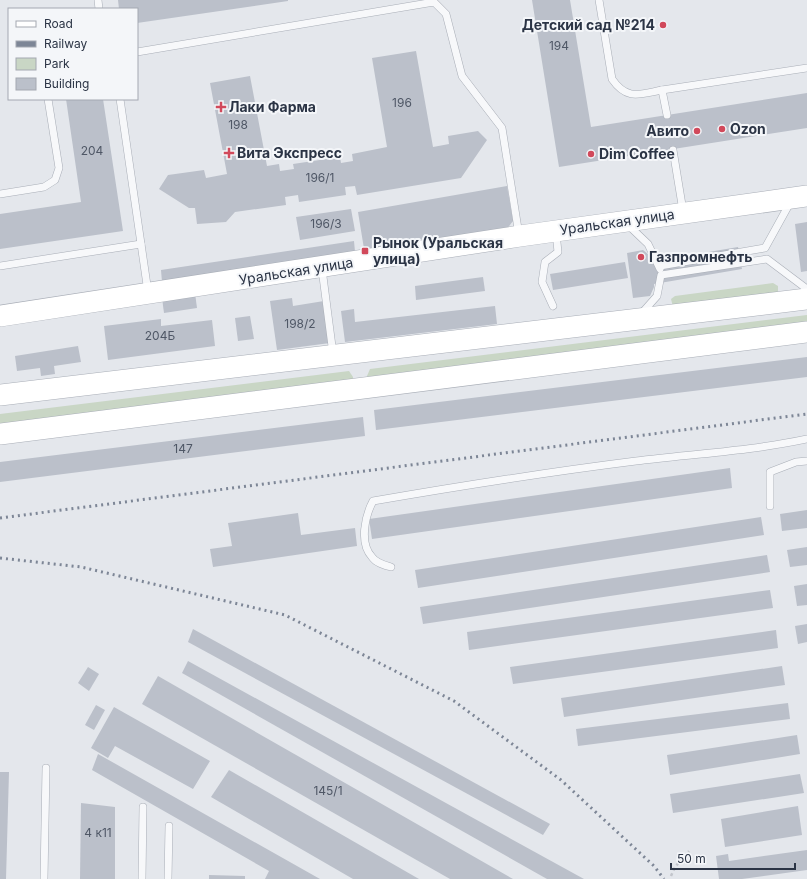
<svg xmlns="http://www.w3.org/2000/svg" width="807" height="879" viewBox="0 0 807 879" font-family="Inter,sans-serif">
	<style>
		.green { fill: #c9d6c5 }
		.building { fill: #bbc0ca }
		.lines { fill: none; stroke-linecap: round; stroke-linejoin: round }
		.service-casing { stroke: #a9aeb7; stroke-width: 8 }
		.secondary-casing { stroke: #a9aeb7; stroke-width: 22 }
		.path { stroke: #c2c5cb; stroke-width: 2.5; stroke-dasharray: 3 3; stroke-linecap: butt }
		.service { stroke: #f7f8fa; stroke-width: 7 }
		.secondary { stroke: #fff; stroke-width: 21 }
		.rail { stroke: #7d8696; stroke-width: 3; stroke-dasharray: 2 4; stroke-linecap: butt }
		.poi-dot { fill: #d1495b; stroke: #f4f6f9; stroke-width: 1.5 }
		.labels { text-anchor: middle; stroke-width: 4; stroke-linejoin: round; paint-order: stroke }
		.number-label { font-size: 12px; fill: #4f5766 }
		.poi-label { font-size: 14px; font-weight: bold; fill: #2b3445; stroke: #f4f6f9; text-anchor: start }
		.street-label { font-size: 14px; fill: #2b3445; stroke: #f4f6f9 }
	</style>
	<rect width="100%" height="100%" fill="#e4e7ec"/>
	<g class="green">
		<polygon points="773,283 778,286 778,293 673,307 671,299 675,296"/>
		<polygon points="807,315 807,327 368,379 367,376 370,369"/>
		<polygon points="349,371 353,377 353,381 0,426 0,414"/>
	</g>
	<g class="building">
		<polygon points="118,0 288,0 288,1 137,23 137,9 119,9"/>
		<polygon points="532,0 570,0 591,127 807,93 807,128 559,167"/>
		<polygon points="416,51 433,147 449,144 448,136 478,131 487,140 461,178 357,195 355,186 345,187 346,195 299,202 298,195 285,197 286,205 235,212 226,222 197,224 195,208 189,208 159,189 168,175 204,170 206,178 227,174 210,83 250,76 267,166 279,164 280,171 294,169 293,164 340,157 341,163 353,161 352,154 387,147 372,58"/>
		<polygon points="66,99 103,99 123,231 0,249 0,214 81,202"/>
		<polygon points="507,186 513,221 506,230 365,255 358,212"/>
		<polygon points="351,209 355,231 300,240 296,217"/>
		<polygon points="807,222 807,271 801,272 795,224"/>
		<polygon points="354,241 355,252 162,282 161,270"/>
		<polygon points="738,247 742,269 654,284 654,287 650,296 633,298 627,253 643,250 649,255 650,262"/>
		<polygon points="625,262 628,278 553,290 550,274"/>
		<polygon points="483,277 485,291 416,300 415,286"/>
		<polygon points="195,293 197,308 164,313 162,298"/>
		<polygon points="292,298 293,306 324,301 330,343 277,350 270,301"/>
		<polygon points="495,306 497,324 345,342 341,311 354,309 355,322"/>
		<polygon points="250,316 254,339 238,341 235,318"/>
		<polygon points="161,319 161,326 212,320 215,346 108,360 104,326"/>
		<polygon points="78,346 81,362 54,366 55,374 41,376 40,368 17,371 15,356"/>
		<polygon points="807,357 807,377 376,430 374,410"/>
		<polygon points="363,417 365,436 0,482 0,462"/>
		<polygon points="730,468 732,488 372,539 369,519"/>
		<polygon points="807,510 807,528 782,531 780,514"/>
		<polygon points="298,513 301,535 355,528 357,546 213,567 210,549 232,546 228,523"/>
		<polygon points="761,517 764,535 418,588 415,570"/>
		<polygon points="807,547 807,565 790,567 787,550"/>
		<polygon points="767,555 770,572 423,624 420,607"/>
		<polygon points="807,584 807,605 797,606 794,586"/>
		<polygon points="770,590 773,608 469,650 467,632"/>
		<polygon points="807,624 807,642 798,644 795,626"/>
		<polygon points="193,629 550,824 543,835 188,642"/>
		<polygon points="776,630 778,648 513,684 510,667"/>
		<polygon points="188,661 584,879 547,879 182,673"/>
		<polygon points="782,666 785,685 564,717 561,698"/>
		<polygon points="88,667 99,674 89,691 78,683"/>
		<polygon points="158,676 513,879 450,879 142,704"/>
		<polygon points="788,703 790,719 578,746 576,729"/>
		<polygon points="96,705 105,710 94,730 85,725"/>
		<polygon points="114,707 210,761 193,789 115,746 108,758 91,748"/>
		<polygon points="797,735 800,754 670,775 667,755"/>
		<polygon points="98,754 320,879 265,879 269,871 92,770"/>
		<polygon points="229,770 419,879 353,879 211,797"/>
		<polygon points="0,772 9,772 6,879 0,879"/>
		<polygon points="800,774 804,793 673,813 670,794"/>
		<polygon points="81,803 115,807 115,879 80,879"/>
		<polygon points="798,806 802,835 725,847 721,819"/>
		<polygon points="807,850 807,870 742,879 719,879 716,856 728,854 729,861"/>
		<polygon points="209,875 245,876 245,879 209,879"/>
	</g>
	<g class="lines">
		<g class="service-casing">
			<g id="service">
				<polyline points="98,0 99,9"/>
				<path d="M599,0l13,79c15,22 28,15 50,11l5,25"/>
				<polyline points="137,52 434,2 446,14 462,76 502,128 519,235"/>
				<polyline points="662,90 807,68"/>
				<polyline points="120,99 148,292"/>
				<polyline points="673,150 683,211"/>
				<polyline points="0,194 44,187 55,180 59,168 48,99"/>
				<polyline points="627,224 648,244 660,269"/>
				<polyline points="0,266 141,244"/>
				<polyline points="660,266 765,248 791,201"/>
				<polyline points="322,269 333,354"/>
				<polyline points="553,306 542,282 545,262 558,252 556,233"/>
				<polyline points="641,314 657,296 661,275 767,259 807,289"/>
				<polyline points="770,506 770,472 796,462 807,461"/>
				<path d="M391,567c-7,-2 -15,-4 -19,-10 -13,-14 -7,-41 1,-56 87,-15 175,-29 263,-40 57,-7 115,-10 171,-22"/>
				<polyline points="44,879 46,768"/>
				<polyline points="142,879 143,807"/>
				<polyline points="168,879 169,826"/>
			</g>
		</g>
		<g class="secondary-casing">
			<g id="secondary">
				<polyline points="0,316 520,236 807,196"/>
				<polyline points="0,395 807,299"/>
				<polyline points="0,434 807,332"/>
			</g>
		</g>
		<polyline class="path" points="671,876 675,867 689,851"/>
		<use href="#service" class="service"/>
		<use href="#secondary" class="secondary"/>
		<g class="rail">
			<polyline points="0,518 807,414"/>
			<polyline points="0,558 81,567 285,615 454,701 561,780 654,866 664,879"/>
		</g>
	</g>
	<g class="poi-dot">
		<circle cx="663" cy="25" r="4"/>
		<path d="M219 101h4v4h4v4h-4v4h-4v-4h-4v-4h4z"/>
		<circle cx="722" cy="129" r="4"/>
		<circle cx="697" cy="131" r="4"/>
		<path d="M227 147h4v4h4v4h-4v4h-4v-4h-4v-4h4z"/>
		<circle cx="591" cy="154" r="4"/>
		<rect x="361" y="247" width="8" height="8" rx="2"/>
		<circle cx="641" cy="257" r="4"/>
	</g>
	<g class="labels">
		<g class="number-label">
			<text x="559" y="50">194</text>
			<text x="402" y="107">196</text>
			<text x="238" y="129">198</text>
			<text x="92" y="155">204</text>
			<text x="320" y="182">196/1</text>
			<text x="326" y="228">196/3</text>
			<text x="300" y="328">198/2</text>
			<text x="160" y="340">204Б</text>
			<text x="183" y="453">147</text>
			<text x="328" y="795">145/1</text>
			<text x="98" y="837">4 к11</text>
		</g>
		<g class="poi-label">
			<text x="655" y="30" text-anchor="end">Детский сад №214</text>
			<text x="229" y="112">Лаки Фарма</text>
			<text x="730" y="134">Ozon</text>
			<text x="689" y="136" text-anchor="end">Авито</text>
			<text x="237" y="158">Вита Экспресс</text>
			<text x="599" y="159">Dim Coffee</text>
			<text x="373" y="248">Рынок (Уральская<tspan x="373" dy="16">улица)</tspan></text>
			<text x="649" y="262">Газпромнефть</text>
		</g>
		<g class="street-label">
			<text transform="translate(617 222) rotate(-8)" y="5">Уральская улица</text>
			<text transform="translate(296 271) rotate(-9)" y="5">Уральская улица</text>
		</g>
	</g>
	<rect x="8" y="8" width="130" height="92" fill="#f4f6f9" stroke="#a4a8b1"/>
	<rect x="16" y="21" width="20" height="6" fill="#ffffff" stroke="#a4a8b1"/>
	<text x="44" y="28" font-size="12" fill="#2b3445">Road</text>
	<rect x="16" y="41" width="20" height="6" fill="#7d8696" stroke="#a4a8b1"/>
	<text x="44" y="48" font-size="12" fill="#2b3445">Railway</text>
	<rect x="16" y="58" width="20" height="12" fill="#c9d6c5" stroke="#a4a8b1"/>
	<text x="44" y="68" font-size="12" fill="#2b3445">Park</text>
	<rect x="16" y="78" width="20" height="12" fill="#bbc0ca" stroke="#a4a8b1"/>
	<text x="44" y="88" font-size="12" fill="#2b3445">Building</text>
	<path d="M671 863v6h124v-6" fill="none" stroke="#2b3445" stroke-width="2"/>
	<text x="677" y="863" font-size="12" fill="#2b3445" stroke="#f4f6f9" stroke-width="3" paint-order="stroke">50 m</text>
</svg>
